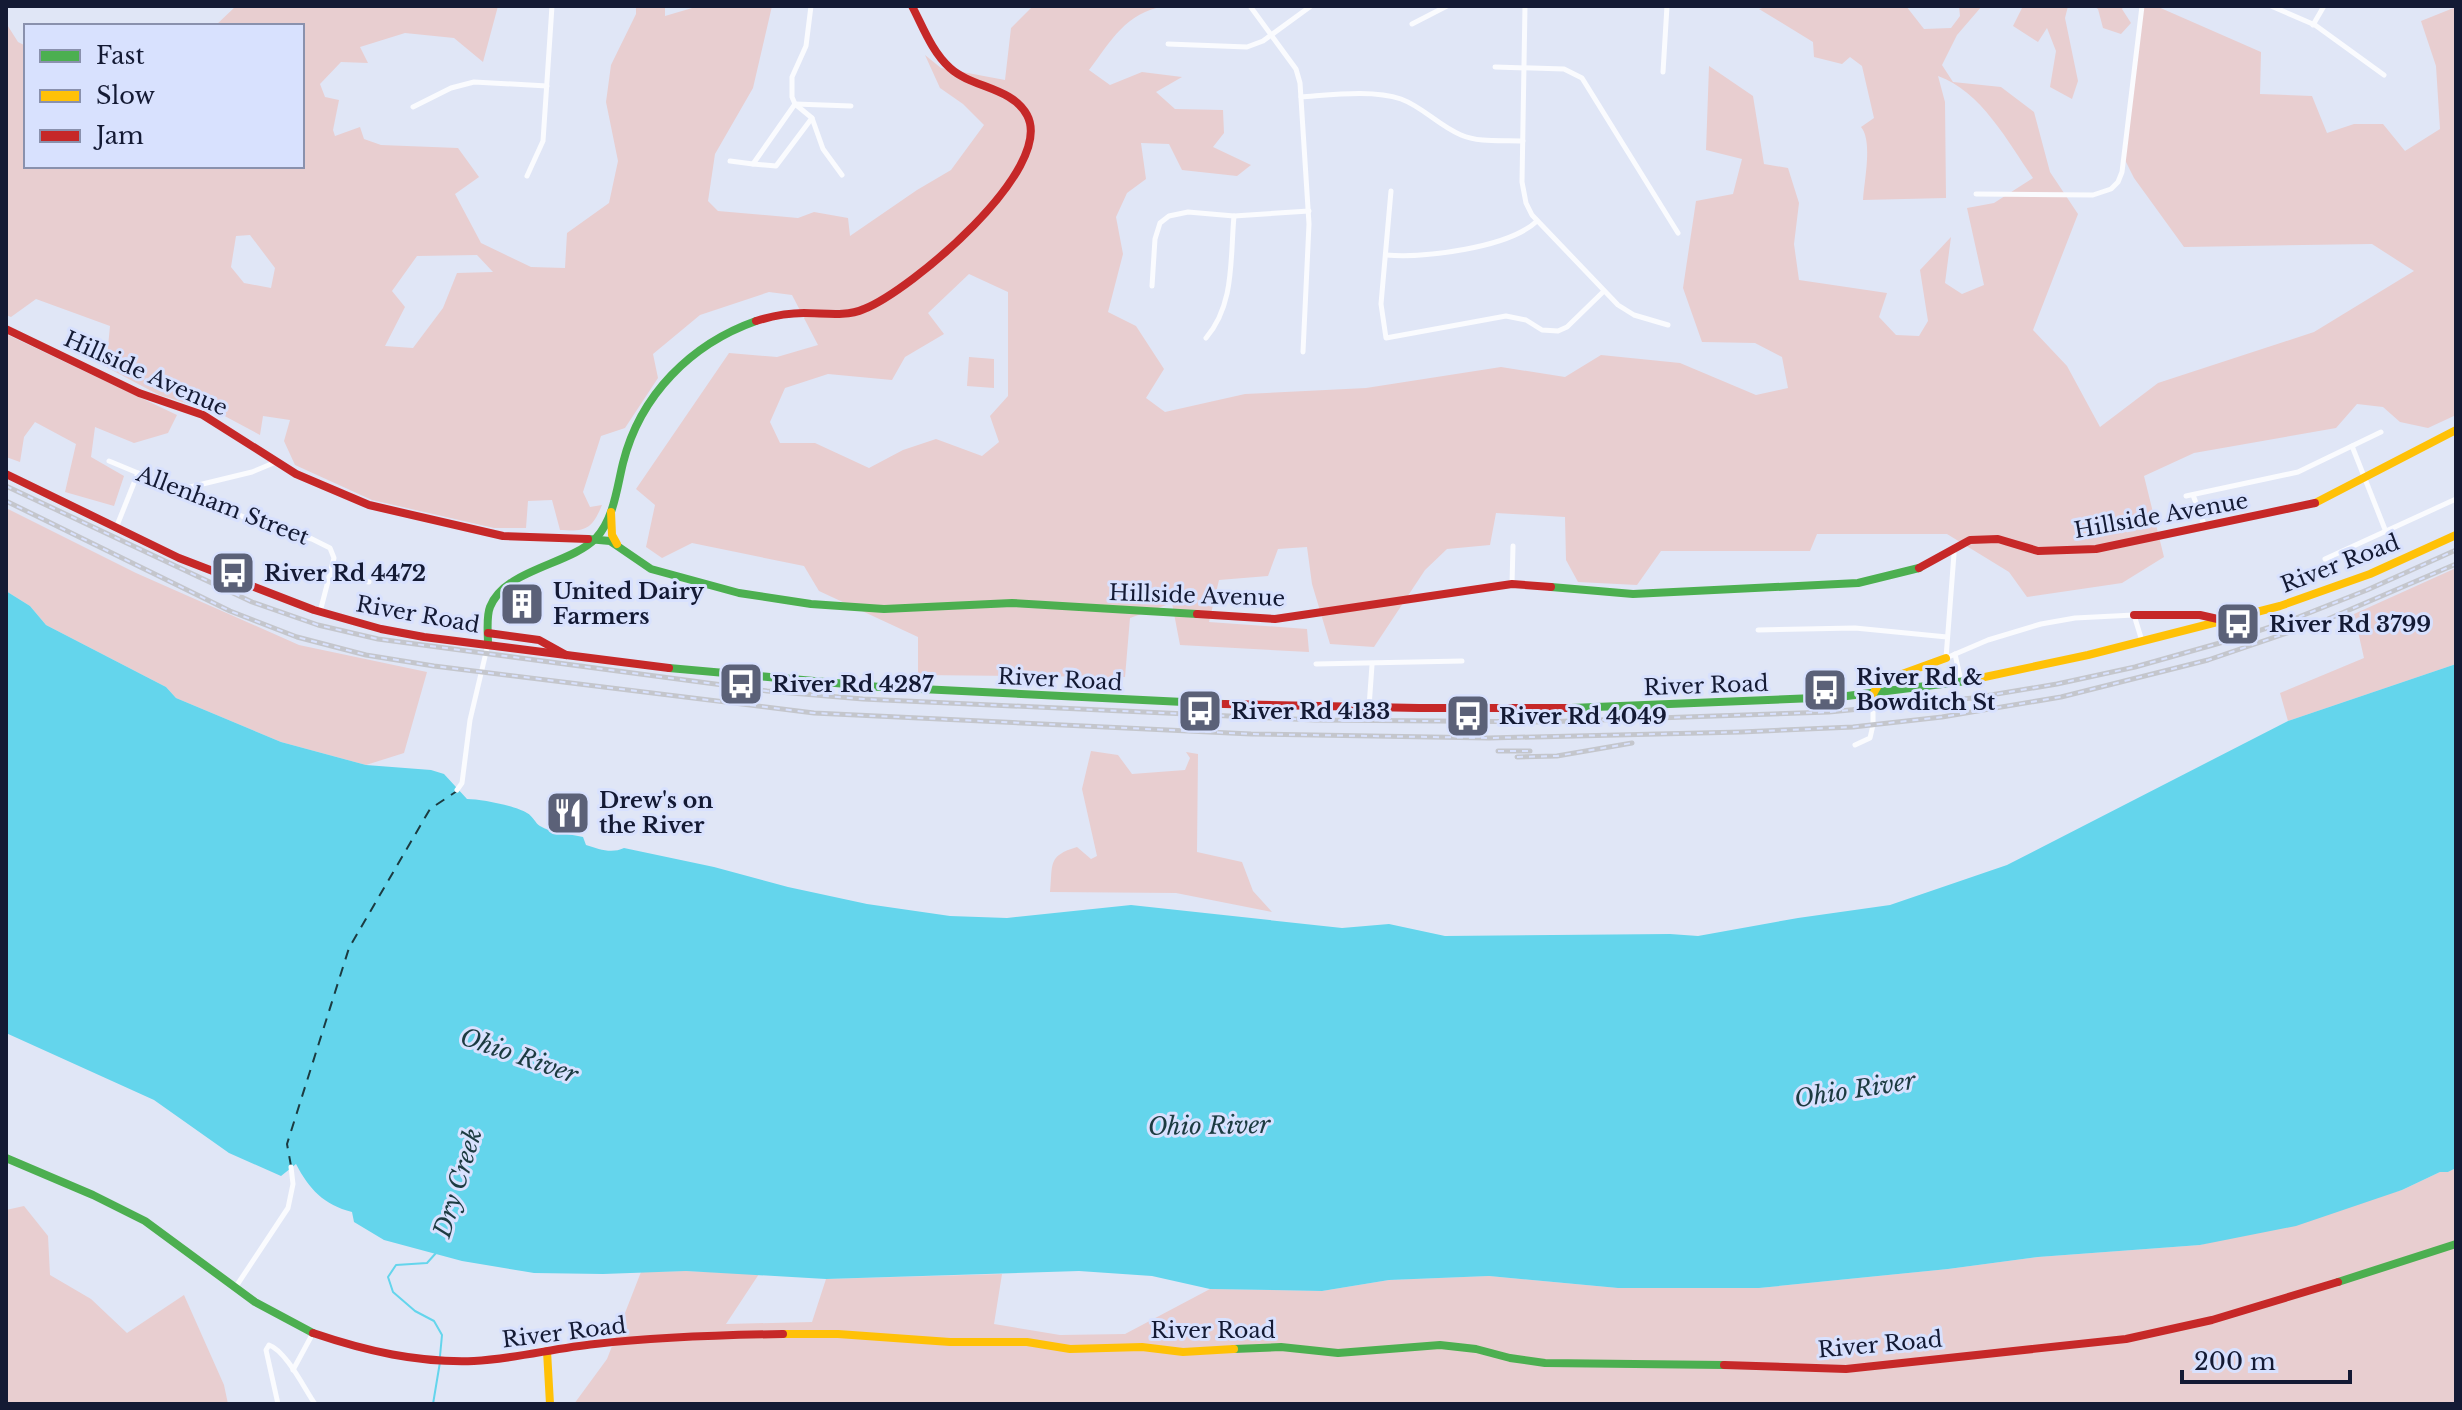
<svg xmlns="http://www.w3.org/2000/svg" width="2462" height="1410" viewBox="0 0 2462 1410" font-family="'Libre Baskerville',serif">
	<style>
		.green { fill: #e8ced0; fill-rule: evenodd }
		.water { fill: #64d5ec }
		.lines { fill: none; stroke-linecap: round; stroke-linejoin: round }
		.stream { stroke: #64d5ec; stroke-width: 2 }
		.ferry { stroke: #1c3b41; stroke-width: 2; stroke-dasharray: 10 8; stroke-linecap: butt }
		.street { stroke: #fafbfe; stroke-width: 5 }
		.fast { stroke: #4caf50; stroke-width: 8 }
		.slow { stroke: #ffc107; stroke-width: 8 }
		.jam { stroke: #c62828; stroke-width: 8 }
		.rail-casing { stroke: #c4c6cc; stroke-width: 5 }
		.rail { stroke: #d8e1fe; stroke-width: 2; stroke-dasharray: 6; stroke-linecap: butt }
		.labels { text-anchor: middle; stroke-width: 6; stroke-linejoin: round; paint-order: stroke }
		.street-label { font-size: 22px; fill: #141a34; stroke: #d8e1fe }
		.poi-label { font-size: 22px; font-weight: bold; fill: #141a34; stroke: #d8e1fe; text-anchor: start }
		.water-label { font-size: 24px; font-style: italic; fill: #1c3b41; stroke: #d8e1fe }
	</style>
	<rect width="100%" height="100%" fill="#e0e6f6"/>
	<g class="green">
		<path d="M236,6h262l-15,56 -29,-24 -49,-5 -45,14 8,16 -27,-1 -21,22 5,13 14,3 -6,30 2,6 25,-9 4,12 17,6 77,3 21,29 -24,17 26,49 50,24 34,1 2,-35 42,-30 9,-42 -12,-59 5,-37 25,-51v-8h29v10l34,-10h73l-19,82 -38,66 -7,47 10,10 80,7 16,-6 34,6 2,18 67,-46 34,-20 33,-45 -21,-21 -23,-16 -15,-33 16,13 64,12 6,-52 22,-22h132c-40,7 -53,34 -76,64l21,15 32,-13 40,5 -26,15 19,17 48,1 1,23 -11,14 38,18 -14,11 -55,-6 -13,-26 -28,-1 5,36 -19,14 -11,24 7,37 -15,58 28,14 28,43 -18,29 19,14 80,-18 121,-6 135,-21 64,10 36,-22 79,8 76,32 32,-7 -6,-31 -27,-14 -53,-1 -19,-54 13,-87 37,-7 9,-35 -36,-9 3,-84 44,30 11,68 24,4 11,35 -5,41 5,36 88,13 -8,24 17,18 23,1 9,-15 -8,-51 31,-33 -6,46 17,11 22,-9 -17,-77 27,-5 39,-25c-25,-36 -52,-87 -95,-102l7,26 1,96 -83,2c1,-18 10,-59 -2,-73l13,-9 -12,-52 -12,-9 -8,7 -28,-7 -1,-15 -54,-33 11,-3h136l18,23 27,-1 9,-12 -1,-10h23l-25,29 -15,30 11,17 48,5 33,25 16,60 28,42 -45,116 34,36 33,61 58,-44 156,-51 100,-61 -42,-27 -188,3 -50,-69 -11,-22 19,-150h14l105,46 -1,42 52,2 15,37 27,-9h29l22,27 35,-22 -4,-63 -15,-45 35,-14v408l-28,13 -28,-6 -17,-15 -26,-3 -21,24 -142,25 -50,23 20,81 -42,26 -95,14 -18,-25 -62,-38h-130l-7,17h-149l-24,34 -59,-3 -12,-22 -1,-43 -69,-4 -6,32 -43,4 -22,21 -51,77 -44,-3 -18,-60 -5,-37 -29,2 -10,27 -49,4 -10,42 98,7 2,23 -129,-7 -8,-42 -42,15 -5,59 -207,-2v-38l-99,-46 -15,-25 -112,-23 -30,15 -16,-11 9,-42 -19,-16 93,-136 48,4 41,-12 -26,-50 -23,-3 -69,23 -47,39 5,24 -33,50 -24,8 -18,56 7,15 12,-2c-10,24 -16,27 -42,25l-8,-30 -24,1 -2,27h-32l-122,-28 -77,-35 -11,-24 6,-21 -27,-4 -3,19 -41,-22 -60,-18 -53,-28 4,-41 -74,-27 -25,18 -5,-2v-292l12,19 8,4v120h276v-140h-87zM250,235l25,33 -4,20 -27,-5 -13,-16 5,-31zM477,255l16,17 -36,1 -14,35 -30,40 -28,-2 20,-39 -13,-16 25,-35zM969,274l39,18v104l-18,20 9,26 -17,14 -46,-17 -33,11 -34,18 -54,-25h-35l-10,-21 15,-34 43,-14 64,6 13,-23 39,-23 -16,-21z"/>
		<polygon points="2023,6 2068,6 2065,18 2078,81 2072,99 2050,87 2056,51 2047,28 2038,42 2013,26"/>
		<polygon points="2093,6 2124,6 2122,9 2131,23 2121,34 2103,28 2098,9"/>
		<polygon points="6,334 177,415 168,433 134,443 95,427 91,457 124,476 114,506 65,492 76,444 35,422 24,437 20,462 6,457"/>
		<polygon points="969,357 994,359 994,388 967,386"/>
		<polygon points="6,508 136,573 299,645 427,672 404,753 366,765 281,742 176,698 166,687 46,625 30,606 6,591"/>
		<polygon points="2456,568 2456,664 2288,721 2280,693 2364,658 2354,614"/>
		<path d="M1091,751l27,4 14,19 53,-4 5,-12 -4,-6 12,2 -1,98 45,10 11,29 19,21 -96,-19 -126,-1c3,-28 -3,-36 27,-45l14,12 6,-3 -15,-67z"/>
		<polygon points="2456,1168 2456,1404 574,1404 607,1359 641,1272 686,1271 759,1274 726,1324 812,1322 826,1279 1002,1274 994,1324 1060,1335 1125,1334 1210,1289 1322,1291 1389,1280 1489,1276 1618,1288 1759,1288 1948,1269 2038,1257 2200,1245 2402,1190 2440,1172 2448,1172"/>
		<polygon points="24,1206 48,1236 50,1275 91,1299 127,1333 184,1295 224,1385 228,1404 6,1404 6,1210"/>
	</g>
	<path class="water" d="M6,591l24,15 16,19 120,62 10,11 105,44 85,23 65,5 13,4 23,25c14,0 49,7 60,14 6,3 8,10 13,13 10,7 31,8 43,11l3,8c13,4 25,9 38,3l90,19 74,20 79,17 83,12 57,2 124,-13 211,23 47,-4 56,12 225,-2 28,2 100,-18 92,-13 117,-40 281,-144 168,-57v504l-8,4h-8l-38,18 -106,36 -96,19 -162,12 -90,12 -189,19h-141l-129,-12 -100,4 -67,11 -112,-2 -58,-13 -73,-5 -253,8 -140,-8 -83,3 -69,-1 -72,-12 -78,-21 -30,-18 -2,-10c-28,-7 -43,-23 -56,-48l-15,12 -52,-23 -75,-53 -148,-67z"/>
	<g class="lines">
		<g class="stream">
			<polyline points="436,1253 427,1263 396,1265 388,1277 393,1292 415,1311 434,1321 442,1335 440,1356"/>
			<polyline points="433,1404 440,1362"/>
		</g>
		<polyline class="ferry" points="291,1166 287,1144 349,948 430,809 457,791"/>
		<g class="street">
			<polyline points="811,6 806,46 792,77 792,97 795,104 812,118 823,149 842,175"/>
			<polyline points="1250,6 1296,69 1300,83 1309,224 1303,352"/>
			<polyline points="1525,6 1522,182 1526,203 1532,215 1618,305 1634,315 1668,325"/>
			<polyline points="2271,6 2315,25 2384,75"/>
			<polyline points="1412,24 1447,6"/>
			<polyline points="2313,25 2324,6"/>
			<polyline points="1168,44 1247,47 1263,41 1311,6"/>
			<polyline points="1495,67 1564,69 1582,78 1678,233"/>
			<polyline points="1663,72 1667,6"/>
			<path d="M1301,97c29,-2 72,-8 100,2 22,8 38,27 60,36 18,8 42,5 62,6"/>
			<polyline points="413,107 451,88 474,82 547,86"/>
			<polyline points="812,118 776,166 753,164 795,104 851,106"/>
			<polyline points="730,161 753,164"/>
			<polyline points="527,176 543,141 552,6"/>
			<polyline points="1391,191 1381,304 1386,338 1506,316 1526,320 1542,330 1558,331 1567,327 1604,291"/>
			<polyline points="1976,194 2093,195 2111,189 2118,182 2122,172 2142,6"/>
			<path d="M1386,255c38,3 123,-7 151,-34"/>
			<polyline points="1152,286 1155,239 1160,223 1169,216 1188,212 1234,216 1309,211"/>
			<path d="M1206,338c29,-34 24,-79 28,-122"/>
			<polyline points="2352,446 2386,532"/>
			<polyline points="109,461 244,517 312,539 330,548 334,558 320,612"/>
			<polyline points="182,489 252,472 276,462"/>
			<polyline points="2193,495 2205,527"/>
			<polyline points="2186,496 2298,472 2381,432"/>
			<polyline points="116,528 138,473"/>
			<polyline points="1952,549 1954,554 1946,658 1988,640 2041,624 2075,618 2134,615 2142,641"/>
			<polyline points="2325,559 2456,499"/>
			<polyline points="330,574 369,582"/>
			<polyline points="1512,584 1513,546"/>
			<polyline points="1758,630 1855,628 1947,637"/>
			<polyline points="1955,654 1961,681"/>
			<polyline points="1316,664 1462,661"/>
			<polyline points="1369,707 1372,665"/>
			<polyline points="1855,745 1870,738 1873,725 1873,695"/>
			<polyline points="457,790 462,783 470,720 488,644"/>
			<polyline points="235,1288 288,1208 293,1184 291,1167"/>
			<polyline points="293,1370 313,1333"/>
			<path d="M278,1404l-12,-54 3,-5c17,6 35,43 46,59"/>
		</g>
		<g class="fast">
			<polyline points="588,539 610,541 651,569 739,593 811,604 884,609 1012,603 1197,614"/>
			<polyline points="1551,587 1633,594 1858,583 1919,568"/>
			<path d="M488,644c0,-11 -2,-27 2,-37 15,-38 80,-42 106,-69 18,-19 21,-51 27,-75 17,-68 68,-119 133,-142"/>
			<polyline points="669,668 880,687 1224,704"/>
			<polyline points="1571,708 1839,697 1966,681"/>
			<polyline points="6,1158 93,1195 145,1221 255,1302 313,1333"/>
			<polyline points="2338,1282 2456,1244"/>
			<polyline points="1234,1349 1281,1347 1338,1353 1440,1345 1476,1349 1510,1358 1545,1363 1724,1365"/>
		</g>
		<g class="slow">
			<polyline points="2315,503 2456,430"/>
			<polyline points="611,512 612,535 617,544"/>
			<polyline points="1966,681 2088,655 2280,606 2370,574 2456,535"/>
			<polyline points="1873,694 1880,682 1946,658"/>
			<polyline points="783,1334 838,1334 950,1342 1027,1342 1070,1349 1142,1347 1183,1352 1234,1349"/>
			<polyline points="547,1351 550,1404"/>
		</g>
		<g class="jam">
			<path d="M756,321c16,-5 31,-8 48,-8 20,0 42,4 60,-4 46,-18 192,-140 163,-194 -15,-28 -55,-27 -77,-47 -18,-16 -27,-41 -38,-62"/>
			<polyline points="6,329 139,393 203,415 296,474 369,505 503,536 588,539"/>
			<polyline points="6,474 179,558 314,610 381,629 424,637 669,668"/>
			<polyline points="1919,568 1970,540 1998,539 2038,551 2096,549 2315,503"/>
			<polyline points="1197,614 1275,619 1512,584 1551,587"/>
			<polyline points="2134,615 2200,615 2222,620"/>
			<polyline points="488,633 539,640 566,655"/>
			<polyline points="1224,704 1419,708 1571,708"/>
			<path d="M313,1333c53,18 105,30 161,28 40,-2 81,-13 121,-17 63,-7 125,-9 188,-10"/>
			<polyline points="1724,1365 1846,1369 2126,1339 2212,1320 2338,1282"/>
		</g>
		<g class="rail-casing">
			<g id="rail">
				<polyline points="6,486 252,602 318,625 378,639 767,691 863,699 1315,720 1541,722 1829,712 1973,698 2057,684 2135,667 2234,639 2291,620 2367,590 2456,550"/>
				<polyline points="6,501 230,611 297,637 366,655 434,666 814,713 1251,734 1489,738 1741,732 1853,727 1942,717 2061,697 2208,660 2328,619 2456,564"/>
				<polyline points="1498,751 1530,751"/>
				<polyline points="1517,757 1557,756 1632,743"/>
			</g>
		</g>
		<use href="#rail" class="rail"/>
	</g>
	<defs>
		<g id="bus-square" transform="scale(2.3)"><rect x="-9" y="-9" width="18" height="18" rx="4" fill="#5b6178" stroke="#d8e1fe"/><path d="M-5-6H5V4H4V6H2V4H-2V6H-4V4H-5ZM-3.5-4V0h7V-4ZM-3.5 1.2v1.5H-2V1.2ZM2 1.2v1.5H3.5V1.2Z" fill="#fff"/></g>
		<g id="building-square" transform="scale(2.3)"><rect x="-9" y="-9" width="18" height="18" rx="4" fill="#5b6178" stroke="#d8e1fe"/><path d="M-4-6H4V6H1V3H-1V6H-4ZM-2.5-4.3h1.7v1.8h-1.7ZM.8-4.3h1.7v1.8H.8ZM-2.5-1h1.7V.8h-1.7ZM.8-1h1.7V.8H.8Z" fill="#fff"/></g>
		<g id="restaurant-square" transform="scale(2.3)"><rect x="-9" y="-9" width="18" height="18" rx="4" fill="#5b6178" stroke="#d8e1fe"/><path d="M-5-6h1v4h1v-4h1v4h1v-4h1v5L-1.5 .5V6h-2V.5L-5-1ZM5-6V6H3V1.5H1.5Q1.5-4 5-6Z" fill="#fff"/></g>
	</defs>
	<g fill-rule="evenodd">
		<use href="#bus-square" x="233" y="573"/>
		<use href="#building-square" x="522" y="604"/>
		<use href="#bus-square" x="2238" y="624"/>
		<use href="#bus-square" x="741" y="684"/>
		<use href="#bus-square" x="1825" y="690"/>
		<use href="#bus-square" x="1200" y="711"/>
		<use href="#bus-square" x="1468" y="716"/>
		<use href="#restaurant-square" x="568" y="813"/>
	</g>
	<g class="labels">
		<g class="street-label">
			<text transform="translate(146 373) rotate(24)" y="8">Hillside Avenue</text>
			<text transform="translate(223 505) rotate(21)" y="8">Allenham Street</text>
			<text transform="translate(2161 515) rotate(-10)" y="8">Hillside Avenue</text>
			<text transform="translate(2340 563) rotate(-21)" y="8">River Road</text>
			<text transform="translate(1197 595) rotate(2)" y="8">Hillside Avenue</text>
			<text transform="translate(418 614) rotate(10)" y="8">River Road</text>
			<text transform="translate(1060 679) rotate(3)" y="8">River Road</text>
			<text transform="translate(1706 685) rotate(-2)" y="8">River Road</text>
			<text x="1213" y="1338">River Road</text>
			<text transform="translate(564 1332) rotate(-7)" y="8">River Road</text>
			<text transform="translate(1880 1344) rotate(-5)" y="8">River Road</text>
		</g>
		<g class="poi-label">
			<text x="264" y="581">River Rd 4472</text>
			<text x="553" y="599">United Dairy<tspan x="553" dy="25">Farmers</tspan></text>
			<text x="2269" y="632">River Rd 3799</text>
			<text x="1856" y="685">River Rd &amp;<tspan x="1856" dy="25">Bowditch St</tspan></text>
			<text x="772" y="692">River Rd 4287</text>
			<text x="1231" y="719">River Rd 4133</text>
			<text x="1499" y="724">River Rd 4049</text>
			<text x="599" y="808">Drew's on<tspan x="599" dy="25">the River</tspan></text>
		</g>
		<g class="water-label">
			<text transform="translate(519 1056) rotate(19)" y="8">Ohio River</text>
			<text transform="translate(1855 1090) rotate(-9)" y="8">Ohio River</text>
			<text transform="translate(1209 1126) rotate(-1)" y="8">Ohio River</text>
			<text transform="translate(458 1183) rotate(-73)" y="8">Dry Creek</text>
		</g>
	</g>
	<rect width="2462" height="1410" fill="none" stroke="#141a34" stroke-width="16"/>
	<rect x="24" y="24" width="280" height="144" fill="#d8e1fe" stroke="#8a91ad" stroke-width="2"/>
	<rect x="40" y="50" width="40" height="12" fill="#4caf50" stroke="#8a91ad" stroke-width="2"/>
	<text x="96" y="64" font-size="24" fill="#141a34">Fast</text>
	<rect x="40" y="90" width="40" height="12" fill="#ffc107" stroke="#8a91ad" stroke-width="2"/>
	<text x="96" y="104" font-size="24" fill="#141a34">Slow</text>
	<rect x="40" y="130" width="40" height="12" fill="#c62828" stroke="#8a91ad" stroke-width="2"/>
	<text x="96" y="144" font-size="24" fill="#141a34">Jam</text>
	<path d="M2182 1370v12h168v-12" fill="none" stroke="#141a34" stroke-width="4"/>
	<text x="2194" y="1370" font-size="24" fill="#141a34" stroke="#d8e1fe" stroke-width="6" paint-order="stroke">200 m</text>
</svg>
